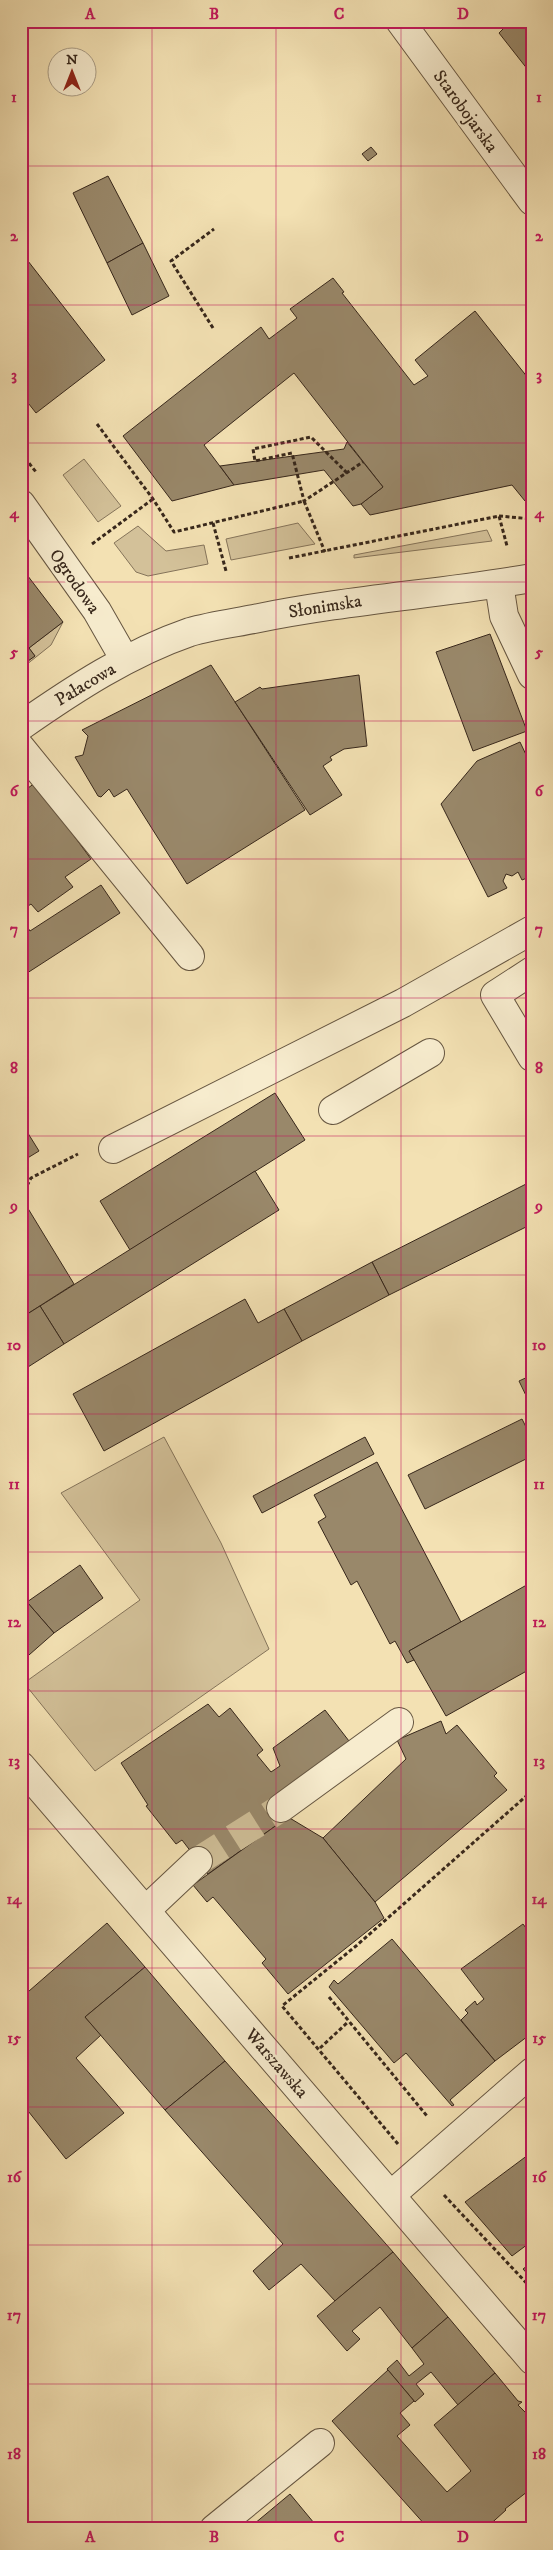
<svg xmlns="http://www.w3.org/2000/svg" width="553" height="2550" viewBox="0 0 553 2550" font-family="'IM FELL DW Pica',serif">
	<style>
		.green { fill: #d3c199; stroke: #85745a }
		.building { fill: #99886a; stroke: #37271b }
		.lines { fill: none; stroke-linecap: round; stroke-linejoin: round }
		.minor-tunnel { stroke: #cdbc95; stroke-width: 28; stroke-dasharray: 28 14; stroke-linecap: butt }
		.minor-casing { stroke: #665641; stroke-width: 30 }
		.path { stroke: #37271b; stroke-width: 3; stroke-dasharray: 4 2.5; stroke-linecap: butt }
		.minor { stroke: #f7ecce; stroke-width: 28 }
		.grid { fill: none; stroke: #c2185b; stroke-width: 1; stroke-opacity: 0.55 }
		.labels { text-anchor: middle; stroke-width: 5; stroke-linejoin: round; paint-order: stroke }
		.street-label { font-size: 18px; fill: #37271b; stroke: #f7ecce }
		.neatline { fill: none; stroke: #c2185b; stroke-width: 2 }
		.grid-label { font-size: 16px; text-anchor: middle; font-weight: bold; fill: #c2185b }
	</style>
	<rect width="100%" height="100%" fill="#f3e1b3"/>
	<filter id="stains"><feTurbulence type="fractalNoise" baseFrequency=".004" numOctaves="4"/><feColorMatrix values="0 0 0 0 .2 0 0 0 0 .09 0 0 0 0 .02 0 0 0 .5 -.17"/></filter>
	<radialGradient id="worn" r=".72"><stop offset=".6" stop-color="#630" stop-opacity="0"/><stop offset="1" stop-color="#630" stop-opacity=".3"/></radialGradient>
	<g class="green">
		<polygon points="84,459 121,506 98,522 63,475"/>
		<polygon points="298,523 315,544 231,560 226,539"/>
		<polygon points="138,526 166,551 204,545 208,564 148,576 136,572 114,543"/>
		<polygon points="487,530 492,541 354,558 354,555"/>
		<polygon points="63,622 51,645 21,669 21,666 35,656 29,648"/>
		<polygon points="164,1437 221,1543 269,1649 95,1771 24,1683 140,1600 61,1493"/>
	</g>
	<g class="building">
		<polygon points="498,21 532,21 532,75 499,33 504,28"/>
		<polygon points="371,147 377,154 368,161 362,154"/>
		<polygon points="108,176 143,243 107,263 73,193"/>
		<polygon points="143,243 169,296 132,315 107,263"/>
		<polygon points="21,252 105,360 36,413 21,394"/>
		<polygon points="333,278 344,292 342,293 414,385 428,376 415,360 475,311 532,383 532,496 525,501 512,485 370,515 361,504 383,487 294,373 204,445 234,485 172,501 123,436 261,327 269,339 297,318 290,309"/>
		<polygon points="347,442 383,487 361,504 353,506 324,470 234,485 220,466 344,449"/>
		<polygon points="21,567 63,622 29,648 35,656 21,666"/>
		<polygon points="490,634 527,731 473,751 436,652"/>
		<polygon points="211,665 305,810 187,884 127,789 114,797 109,789 101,797 98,796 75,757 83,755 88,736 82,730"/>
		<polygon points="359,675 367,746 344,749 330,757 332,760 323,766 342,795 310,815 235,702 260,687 262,689"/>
		<polygon points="520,742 529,761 532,760 532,876 522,880 518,872 512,876 506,874 503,881 507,888 488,897 441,804 477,761"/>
		<polygon points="35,783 91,859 65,877 73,887 38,912 31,904 21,911 21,793"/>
		<polygon points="101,885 120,913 21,977 21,932 28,928 30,931"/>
		<polygon points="275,1093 305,1140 130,1250 100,1201"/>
		<polygon points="21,1122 39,1151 21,1162"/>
		<polygon points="255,1171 279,1210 64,1344 40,1306"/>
		<polygon points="532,1181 532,1224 389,1295 372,1262"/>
		<polygon points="21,1197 74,1284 21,1318"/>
		<polygon points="372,1262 389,1295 302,1341 284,1309"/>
		<polygon points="245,1299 258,1323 284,1309 302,1341 104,1451 73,1394"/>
		<polygon points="40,1306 64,1344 28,1367 21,1356 21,1318"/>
		<polygon points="532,1375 532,1408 519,1381"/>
		<polygon points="532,1417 532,1432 526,1420"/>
		<polygon points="522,1419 532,1439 532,1456 425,1509 408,1475"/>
		<polygon points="365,1437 374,1454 262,1513 253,1496"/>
		<polygon points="377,1462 461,1622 409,1651 414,1660 407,1663 395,1641 390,1644 357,1581 351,1585 318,1522 326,1517 314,1495"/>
		<polygon points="80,1565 103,1598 54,1633 27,1602"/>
		<polygon points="532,1582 532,1668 446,1716 409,1651"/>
		<polygon points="27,1602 54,1633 21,1662 21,1607"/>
		<polygon points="208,1704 219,1717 230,1708 263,1750 257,1755 271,1772 280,1766 273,1748 325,1710 349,1741 274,1800 288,1817 208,1874 182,1840 176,1844 146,1806 148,1805 121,1763"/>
		<polygon points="441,1721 446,1734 457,1725 497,1773 494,1776 507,1790 375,1902 323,1838 406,1759 397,1740"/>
		<polygon points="288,1817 323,1838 375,1902 384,1918 288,1994 262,1963 266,1959 213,1897 207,1902 193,1885"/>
		<polygon points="107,1923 145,1967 85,2017 101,2035 76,2058 124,2113 66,2159 21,2102 21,1998"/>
		<polygon points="523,1924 532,1936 532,2033 495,2061 461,2020 468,2013 465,2010 475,2001 477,2005 484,1999 461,1969"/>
		<polygon points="392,1939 495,2061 450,2100 454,2105 452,2106 406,2053 394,2063 329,1987 334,1980 338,1984"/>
		<polygon points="145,1967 225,2061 165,2110 85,2017"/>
		<polygon points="225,2061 393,2252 335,2301 301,2264 269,2290 253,2271 283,2244 165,2110"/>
		<polygon points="532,2152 532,2241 512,2256 465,2202"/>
		<polygon points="393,2252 448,2317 412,2348 380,2307 352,2331 360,2339 347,2351 317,2316"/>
		<polygon points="532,2262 532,2279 523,2269"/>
		<polygon points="448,2317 495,2373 458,2405 431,2372 416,2384 424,2394 415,2402 387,2369 397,2360 409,2376 424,2364 412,2348"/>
		<polygon points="388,2370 414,2401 400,2413 410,2425 397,2436 447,2492 471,2471 434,2425 495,2373 518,2401 522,2402 518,2405 529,2416 532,2417 532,2488 505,2509 506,2510 485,2529 426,2529 427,2527 332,2421"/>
		<polygon points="290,2494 319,2529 248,2529"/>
	</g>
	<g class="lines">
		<polyline class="minor-tunnel" points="198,1861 281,1808"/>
		<g class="minor-casing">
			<g id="minor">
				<polyline points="400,21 532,201"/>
				<polyline points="21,504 97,611 125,660"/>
				<polyline points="499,584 504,616 532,675"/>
				<path d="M21,726c53,-37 108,-73 169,-94 20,-6 43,-9 64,-13 92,-19 185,-25 278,-41"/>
				<polyline points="21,748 190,956"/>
				<polyline points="532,971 495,995 532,1057"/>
				<polyline points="333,1110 430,1053"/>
				<polyline points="113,1149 403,1003 532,930"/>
				<polyline points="21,1766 532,2360"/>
				<polyline points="281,1808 399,1722"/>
				<polyline points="146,1910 198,1861"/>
				<polyline points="391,2195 532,2072"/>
				<polyline points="214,2529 320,2443"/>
			</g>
		</g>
		<g class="path">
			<polyline points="213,328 171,261 214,229"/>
			<polyline points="97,424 153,499 174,532 304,501 325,552"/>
			<polyline points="21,453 36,472"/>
			<polyline points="347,473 311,437 253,449 255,461 292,453 304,501 363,462"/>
			<polyline points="499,516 532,519"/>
			<polyline points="213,523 226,571"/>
			<polyline points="92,544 153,499"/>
			<polyline points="289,558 499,516 507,546"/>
			<polyline points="21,1197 31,1178 78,1154"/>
			<polyline points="329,1997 427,2116"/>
			<polyline points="320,2048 348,2022"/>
			<polyline points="398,2144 282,2006 356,1946 532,1791"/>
			<polyline points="444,2195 532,2289"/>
		</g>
		<use href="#minor" class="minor"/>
	</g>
	<path class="grid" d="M152,21v2508M276,21v2508M401,21v2508M21,166h511M21,305h511M21,443h511M21,582h511M21,721h511M21,859h511M21,998h511M21,1136h511M21,1275h511M21,1414h511M21,1552h511M21,1691h511M21,1829h511M21,1968h511M21,2107h511M21,2245h511M21,2384h511"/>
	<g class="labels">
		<g class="street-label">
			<text transform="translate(466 111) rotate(54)" y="6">Starobojarska</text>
			<text transform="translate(75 581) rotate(55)" y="6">Ogrodowa</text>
			<text transform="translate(325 606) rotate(-9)" y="6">Słonimska</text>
			<text transform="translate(85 684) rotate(-31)" y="6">Pałacowa</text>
			<text transform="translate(277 2063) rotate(49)" y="6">Warszawska</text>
		</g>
	</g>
	<rect width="553" height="2550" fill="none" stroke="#f3e1b3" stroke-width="55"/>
	<g transform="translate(72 72)"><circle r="24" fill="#f7ecce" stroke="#aa9d86"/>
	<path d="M0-4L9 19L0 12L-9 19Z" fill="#8f2418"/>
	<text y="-8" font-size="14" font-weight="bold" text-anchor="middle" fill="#37271b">N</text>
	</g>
	<rect x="28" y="28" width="498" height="2494" class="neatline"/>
	<g class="grid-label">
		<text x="90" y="19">A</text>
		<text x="214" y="19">B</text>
		<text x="339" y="19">C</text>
		<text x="463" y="19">D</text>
		<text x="14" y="102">1</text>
		<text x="539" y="102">1</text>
		<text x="14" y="241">2</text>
		<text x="539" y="241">2</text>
		<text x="14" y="380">3</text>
		<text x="539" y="380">3</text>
		<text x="14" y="518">4</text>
		<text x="539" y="518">4</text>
		<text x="14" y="657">5</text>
		<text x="539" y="657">5</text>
		<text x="14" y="796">6</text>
		<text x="539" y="796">6</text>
		<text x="14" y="934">7</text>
		<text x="539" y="934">7</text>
		<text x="14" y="1073">8</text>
		<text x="539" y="1073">8</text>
		<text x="14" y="1211">9</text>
		<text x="539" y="1211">9</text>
		<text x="14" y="1350">10</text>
		<text x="539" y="1350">10</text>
		<text x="14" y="1489">11</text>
		<text x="539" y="1489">11</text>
		<text x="14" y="1627">12</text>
		<text x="539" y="1627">12</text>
		<text x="14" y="1766">13</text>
		<text x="539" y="1766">13</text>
		<text x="14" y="1904">14</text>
		<text x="539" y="1904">14</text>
		<text x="14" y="2043">15</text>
		<text x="539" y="2043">15</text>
		<text x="14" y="2182">16</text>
		<text x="539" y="2182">16</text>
		<text x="14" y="2320">17</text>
		<text x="539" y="2320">17</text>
		<text x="14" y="2459">18</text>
		<text x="539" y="2459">18</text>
		<text x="90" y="2542">A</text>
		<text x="214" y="2542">B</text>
		<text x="339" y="2542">C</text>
		<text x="463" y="2542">D</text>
	</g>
	<rect width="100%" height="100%" filter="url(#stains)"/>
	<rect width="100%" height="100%" fill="url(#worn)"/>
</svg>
